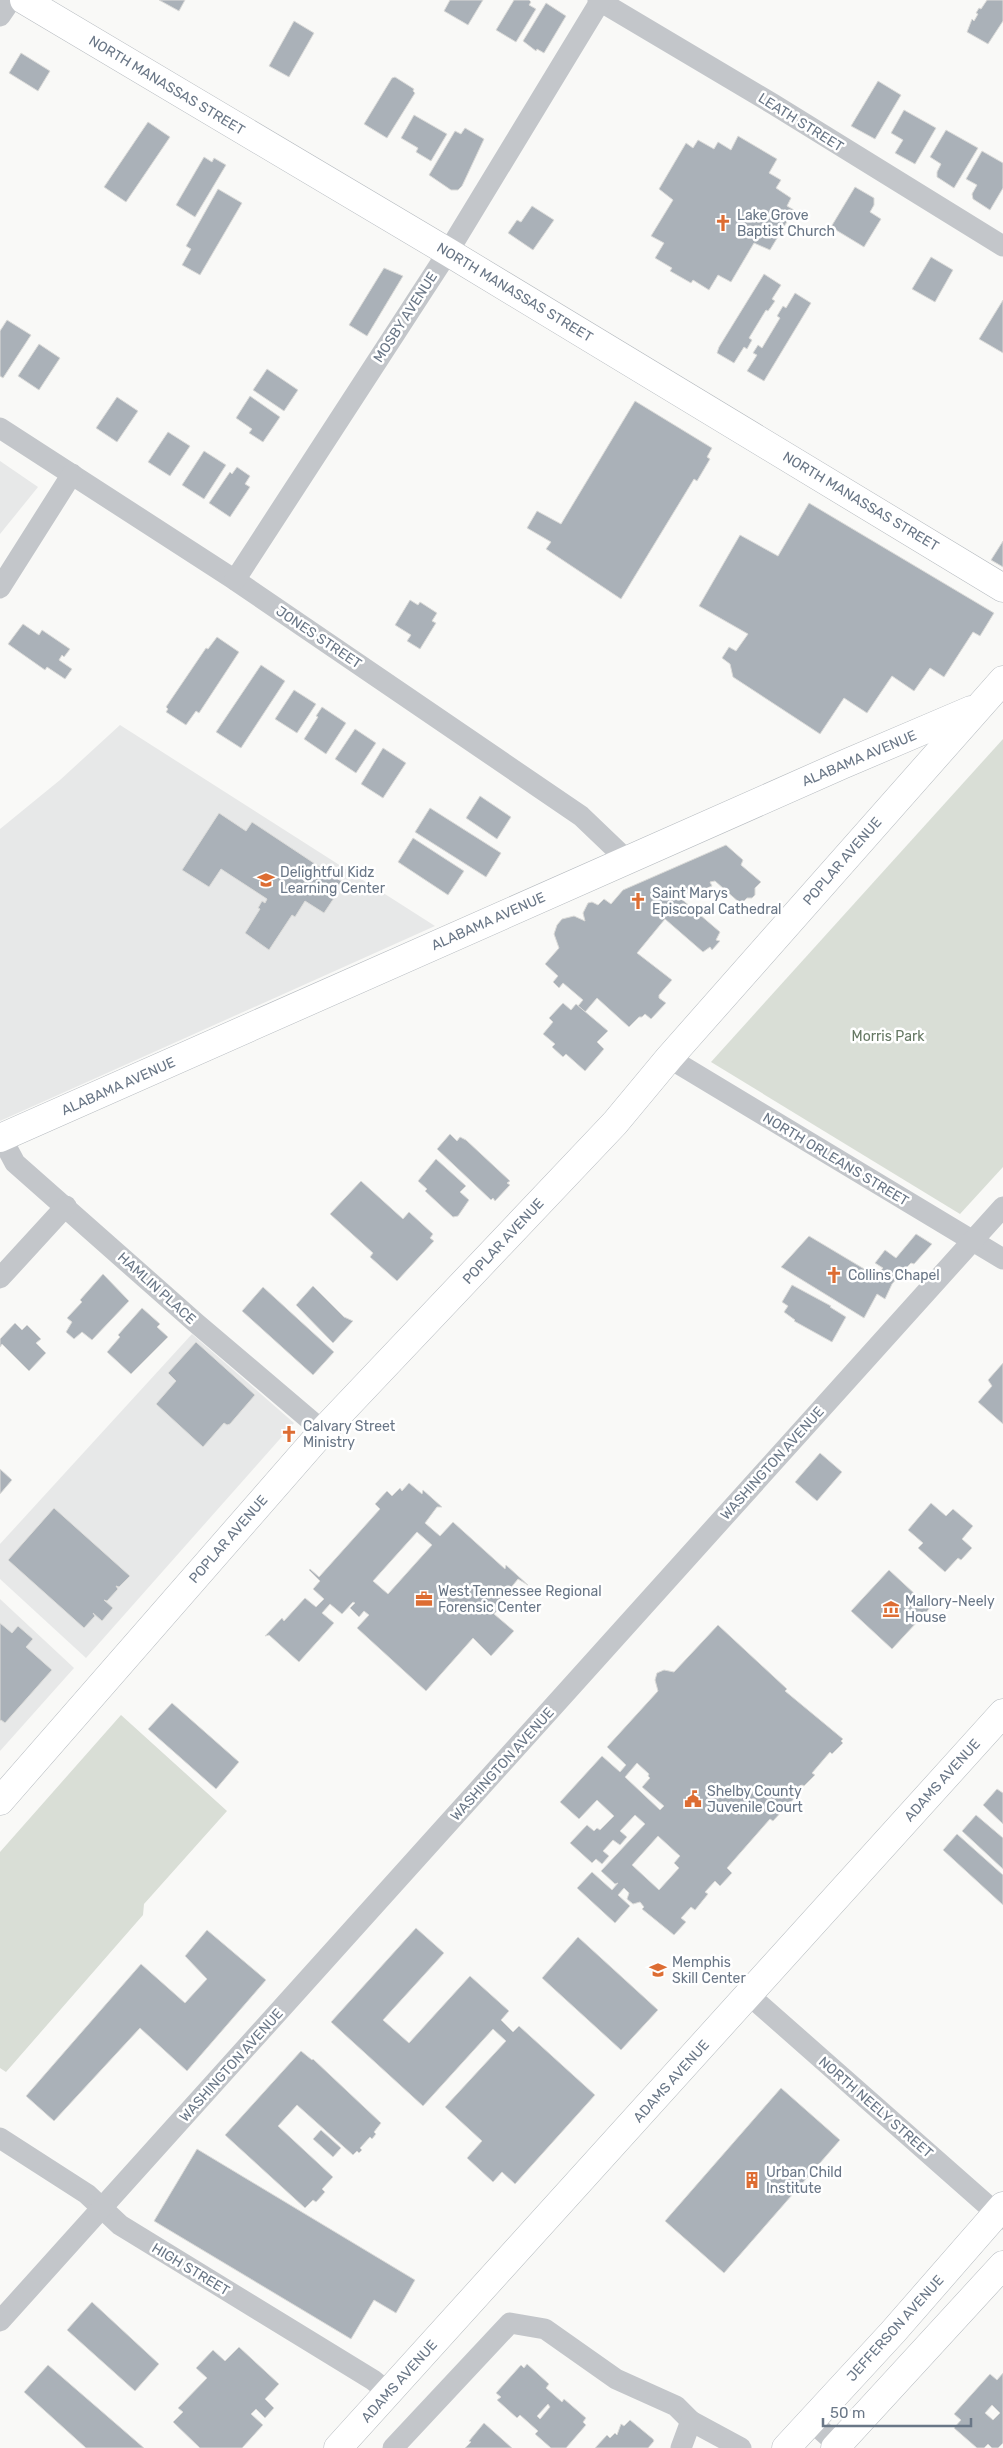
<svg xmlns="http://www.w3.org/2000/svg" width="1003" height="2448" viewBox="0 0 1003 2448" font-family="Rubik,sans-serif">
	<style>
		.built { fill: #e7e8e8 }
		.green { fill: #d9ded6 }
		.building { fill: #aab1b8; stroke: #dbdbd9; fill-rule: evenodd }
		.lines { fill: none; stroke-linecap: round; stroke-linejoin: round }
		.secondary-casing { stroke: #b5babf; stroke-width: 29 }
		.street { stroke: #c3c6ca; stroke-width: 21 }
		.secondary { stroke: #fff; stroke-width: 28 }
		.labels { text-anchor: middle; stroke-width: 5; stroke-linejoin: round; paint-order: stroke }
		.street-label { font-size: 14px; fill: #6a7787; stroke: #fff }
		.poi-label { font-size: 14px; fill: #6a7787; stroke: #fff; text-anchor: start }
		.park-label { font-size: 14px; fill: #667964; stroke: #fff }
	</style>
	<rect width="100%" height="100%" fill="#f9f9f7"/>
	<g class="built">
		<polygon points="0,461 38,487 0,534"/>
		<polygon points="120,725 435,926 0,1121 0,829 60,780"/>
		<polygon points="192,1334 294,1423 86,1658 0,1579 0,1544"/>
		<polygon points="0,1599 74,1668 0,1751"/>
	</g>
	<g class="green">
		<polygon points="1003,739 1003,1167 960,1214 711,1062"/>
		<polygon points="121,1715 227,1811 144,1904 143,1915 6,2072 0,2068 0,1852"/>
	</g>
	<g class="building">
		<polygon points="159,0 185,0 179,11"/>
		<polygon points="450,0 483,0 468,25 444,11"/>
		<polygon points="514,0 529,0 531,2 529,5 536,9 516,42 496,30"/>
		<polygon points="987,0 1003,0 1003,21 988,44 967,32 972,19 974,21 978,14 976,13 979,8 981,9"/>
		<polygon points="546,3 566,16 544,53 537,49 536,51 523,41"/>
		<polygon points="294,21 314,33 289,77 269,66"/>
		<polygon points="21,53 50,71 38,91 9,73"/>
		<polygon points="395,77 414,89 413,91 415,93 387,138 364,124 392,78"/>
		<polygon points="878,81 901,95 875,139 851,126"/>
		<polygon points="904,110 936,128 915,164 895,153 903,140 891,133"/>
		<polygon points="414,115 447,134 431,161 416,152 418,148 401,138"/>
		<polygon points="148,122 170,137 126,202 104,187"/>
		<polygon points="465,128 484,139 462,186 458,190 451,190 429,175 455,131 461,134"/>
		<polygon points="946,130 978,148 954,188 937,177 937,172 941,164 930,157"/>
		<polygon points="738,136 777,159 769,173 781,180 776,188 791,198 787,206 794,210 770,250 754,243 731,282 718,275 709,290 693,280 691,283 670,271 672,268 655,258 664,243 651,236 673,200 659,189 686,143 693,148 698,140 714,149 718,142 731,150"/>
		<polygon points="982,151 1003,163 1003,188 990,210 973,199 972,194 977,185 966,179"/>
		<polygon points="204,157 212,162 214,158 226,165 195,217 176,205"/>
		<polygon points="855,187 874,198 874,205 870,212 881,219 864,247 831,227"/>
		<polygon points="218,189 242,203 200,275 182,265 191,249 186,246"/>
		<polygon points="532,206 554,220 533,250 508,233 517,220 521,222"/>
		<polygon points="931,257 953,270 935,302 912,289"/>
		<polygon points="384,268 403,276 367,336 349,325"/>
		<polygon points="764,274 781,285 772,299 775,301 768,311 766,310 749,338 752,340 747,349 744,347 734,363 717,353 719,347"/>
		<polygon points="795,293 811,303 764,381 747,371 757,355 753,353 758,345 762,348 780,318 777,316 783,306 786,308"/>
		<polygon points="1003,300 1003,353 979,339"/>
		<polygon points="7,320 31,335 3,378 0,376 0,331"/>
		<polygon points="39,344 60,358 39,390 18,376"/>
		<polygon points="267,369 298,390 284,411 253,390"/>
		<polygon points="250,396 280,417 263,442 249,433 252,429 236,418"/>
		<polygon points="117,397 138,411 117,442 96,428"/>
		<polygon points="635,401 712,448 707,457 710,459 697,481 694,479 621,599 546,549 551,542 527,528 537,511 561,524"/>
		<polygon points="168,432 190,446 170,476 148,462"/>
		<polygon points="204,451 226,465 204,499 182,485"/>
		<polygon points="237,467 250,476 245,484 250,487 230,517 209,503 230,472 232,474"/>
		<polygon points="809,503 994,613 980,636 973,632 944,677 930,668 914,691 892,676 867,713 844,698 820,734 733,677 730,664 722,658 729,647 736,651 748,634 699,606 740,535 778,556"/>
		<polygon points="1003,541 1003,567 991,560"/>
		<polygon points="410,600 418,605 420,602 437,613 432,621 436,623 420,649 407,641 411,635 395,625"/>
		<polygon points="23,624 39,635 42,630 70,649 64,657 62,655 59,660 72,669 65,679 47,667 45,670 8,644"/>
		<polygon points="217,637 239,652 199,713 196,711 186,725 166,712 168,709 166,707 206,648 208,649"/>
		<polygon points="261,665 285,681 241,748 216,732"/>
		<polygon points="294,690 316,704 297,733 275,719"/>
		<polygon points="322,707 346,723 326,754 304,739 318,717 316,716"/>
		<polygon points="355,729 376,743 356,773 335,759"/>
		<polygon points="383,748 406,763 383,798 361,784"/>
		<polygon points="480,796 511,817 497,839 466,818"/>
		<polygon points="430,808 501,853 486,877 415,832"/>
		<polygon points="219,813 246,831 252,822 344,883 324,913 305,901 295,917 292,915 269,950 245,933 260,909 258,908 262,901 265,903 267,899 221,869 209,887 182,870"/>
		<polygon points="413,838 464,871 448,895 398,862"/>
		<polygon points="726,845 743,860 741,865 761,882 755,888 755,895 752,898 747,898 741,904 715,881 710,882 712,886 705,889 702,890 701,887 678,896 720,932 716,940 720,941 712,950 710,947 703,952 665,919 637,953 672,980 659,995 659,998 666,1003 651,1019 645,1014 642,1017 639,1017 629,1027 597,998 585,1012 578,1006 583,1000 563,983 559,988 553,982 558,976 545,964 559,948 554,934 557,925 562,919 574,916 585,921 583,913 588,903 592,902 598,905 604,899 611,904 623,890"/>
		<polygon points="563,1003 571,1010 576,1004 608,1031 597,1042 604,1049 585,1071 566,1054 563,1057 552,1047 555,1044 543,1034 553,1022 549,1018"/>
		<polygon points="450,1134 457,1141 460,1137 466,1140 510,1181 507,1183 510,1185 495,1201 493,1198 491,1200 437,1149"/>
		<polygon points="436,1159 466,1186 460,1192 469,1200 458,1216 453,1217 425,1191 427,1189 418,1181"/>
		<polygon points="361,1181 403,1219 409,1212 433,1234 430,1238 434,1241 397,1281 370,1257 373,1253 330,1214"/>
		<polygon points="916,1234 932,1244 914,1264 911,1263 902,1272 892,1284 885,1299 877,1294 864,1318 781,1267 809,1236 876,1276 883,1268 875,1263 885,1250 896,1258"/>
		<polygon points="103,1274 129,1301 92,1340 82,1332 74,1339 66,1332 72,1322 67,1318 82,1302 80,1300"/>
		<polygon points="792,1285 831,1306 830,1307 846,1317 832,1342 794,1321 795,1320 784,1312 788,1306 782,1302"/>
		<polygon points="313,1286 344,1317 353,1321 333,1343 296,1305"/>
		<polygon points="263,1287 334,1352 313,1375 242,1311"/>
		<polygon points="142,1308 160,1324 157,1327 168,1337 131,1374 107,1352 120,1337 118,1335"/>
		<polygon points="15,1323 22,1330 27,1325 41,1339 36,1343 46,1353 29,1371 2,1344 0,1347 0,1339"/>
		<polygon points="196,1342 255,1395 230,1424 227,1425 224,1423 203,1447 156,1404 176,1381 168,1373"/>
		<polygon points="1003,1363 1003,1424 978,1402 992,1386 988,1380"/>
		<polygon points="820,1453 842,1472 817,1501 795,1482"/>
		<polygon points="0,1469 12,1480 0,1494"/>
		<path d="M409,1483l13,11 1,-4 19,17h-5l-12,16 15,13 13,-14 52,47 1,-4 22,20 -10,-6 -9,11 3,2 -2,3 -4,-3 -7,8 4,5 -9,9 20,17 -23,25 -18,-18 -47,53 -69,-63 12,-13 -5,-4 -5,6 -9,-9 5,-5 -2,-1 -11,12 -12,-10 -8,9 12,10 -35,39 -30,-27 -4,1 17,-18 2,3 21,-23 11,9 8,-8 -11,-10 7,-8 -11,-11 1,-1 9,8 61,-68 -5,-5 12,-13 5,5 8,-8 2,3zM417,1532l15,13 -44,49 -15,-13z"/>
		<polygon points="931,1503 946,1516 953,1509 973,1526 962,1539 972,1548 961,1560 958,1558 945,1572 918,1548 923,1543 908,1530"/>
		<polygon points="54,1508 130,1576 119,1587 116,1586 118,1589 107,1601 104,1600 113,1608 102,1621 93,1613 95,1616 84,1628 8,1560"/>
		<polygon points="889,1570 930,1608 892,1649 851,1611"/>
		<polygon points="0,1623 12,1633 18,1626 33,1639 26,1647 52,1670 5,1723 1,1720 0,1721"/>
		<path d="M718,1625l69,64 -2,2 58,48 -2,2 2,2 -11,11 -2,-2 -18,21 3,2 -11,11 -2,-1 -2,1 3,3 -16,17 -3,-3 -2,3 3,2 -12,13 -3,-2 -43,49 5,5 -12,13 -5,-5 -10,11 3,2 -13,16 -4,-3 -10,11 5,4 -12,13 -32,-26 2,-2 -4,-5 -7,2 -6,-5 2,-6 -5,-5 -6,7 12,11 -15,17 -38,-35 15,-16 20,18 6,-7 -3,1 -14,-13 44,-47 -10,-9 -15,16 7,6 -7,8 -7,-5 -10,11 6,5 -7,8 -6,-5 -4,4 -22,-20 17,-18 7,6 3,-3 3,2 14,-14 -17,-16 -18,19 -19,-17 42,-46 18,16 6,-7 -19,-18 51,-56 -3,-11 2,-7 7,-3 10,2zM637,1763l12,11 -1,2 2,2 -8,9 22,19 -4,4 -35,-33zM658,1836l22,20 -6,7 5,5 -20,22 -27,-25z"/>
		<polygon points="172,1703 239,1762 216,1789 148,1729"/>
		<polygon points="997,1789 1003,1793 1003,1824 983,1805"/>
		<polygon points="976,1815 1003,1838 1003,1869 962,1831"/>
		<polygon points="957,1834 1003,1875 1003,1905 943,1850"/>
		<polygon points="416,1928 444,1953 383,2020 409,2043 470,1976 509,2011 501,2020 513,2032 519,2026 595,2095 515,2184 502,2172 493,2182 467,2158 482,2141 445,2107 506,2041 493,2029 423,2106 331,2022"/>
		<polygon points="207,1930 266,1980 187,2071 140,2028 54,2121 26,2096 141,1964 185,2003 207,1979 185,1956"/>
		<polygon points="578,1937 658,2010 621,2050 542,1978"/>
		<polygon points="301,2051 312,2060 313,2059 381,2123 374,2132 376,2134 372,2139 370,2137 360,2148 362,2150 359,2153 357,2151 353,2155 297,2105 278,2126 333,2177 322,2189 325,2192 316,2202 313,2200 305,2208 225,2135"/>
		<polygon points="781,2088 840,2140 724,2273 665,2221"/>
		<polygon points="321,2130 341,2148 333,2157 313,2139"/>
		<polygon points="197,2149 415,2280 396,2313 374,2300 351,2339 154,2221"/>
		<polygon points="92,2302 159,2364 135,2391 67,2330"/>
		<polygon points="239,2347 279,2384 265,2399 274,2408 265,2418 256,2409 251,2414 263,2425 242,2448 200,2448 173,2422 183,2412 178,2408 207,2378 196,2368 213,2350 225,2361"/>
		<path d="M527,2364l22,20 -3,4 16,14 2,-3 22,19 -3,4 3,3 -20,23h-15l-16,-14 3,-3 -18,-16 -3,3 -20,-18 4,-3 -5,-4 25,-28 3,3zM548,2404l2,3 -10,12 -3,-3z"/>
		<polygon points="48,2365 144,2448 86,2448 24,2392"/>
		<path d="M1003,2373v70l-5,5h-6l-4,-4 -4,4h-7l-23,-20 7,-8 -7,-6 36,-40 7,6zM992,2405l8,8 -7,7 -8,-7z"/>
		<polygon points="630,2420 653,2439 654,2441 648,2448 595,2448 607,2435 610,2438 615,2433 617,2435 621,2424 624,2426"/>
		<polygon points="484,2423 512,2448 465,2448 471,2442 469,2441"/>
	</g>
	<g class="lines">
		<g class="secondary-casing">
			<g id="secondary">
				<polyline points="24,0 448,252 1003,588"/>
				<polyline points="0,1138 842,765 971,710"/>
				<polyline points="0,1801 323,1431 615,1123 669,1058 1003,680"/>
				<polyline points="338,2448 1003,1713"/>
				<polyline points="786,2448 893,2332 1003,2206"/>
				<polyline points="835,2448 1003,2265"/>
			</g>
		</g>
		<g class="street">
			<polyline points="598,0 773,104 1003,246"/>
			<polyline points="0,16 11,0"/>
			<polyline points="0,428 235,580 581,816 627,860"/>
			<polyline points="235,580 448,252 601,0"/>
			<polyline points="0,588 72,474"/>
			<polyline points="669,1058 1003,1259"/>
			<polyline points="1,1137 15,1163 196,1323 323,1431"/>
			<polyline points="0,1278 66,1206"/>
			<polyline points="749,1995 1003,2219"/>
			<polyline points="0,2138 87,2194 120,2225 373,2380 388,2392"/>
			<polyline points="0,2321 1003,1207"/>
			<polyline points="811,2421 841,2448"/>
			<polyline points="393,2448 510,2323 545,2329 616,2379 676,2406 691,2421"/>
			<polyline points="681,2448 691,2421 741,2448"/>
		</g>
		<use href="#secondary" class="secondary"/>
	</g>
	<defs>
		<g id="church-bare" transform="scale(1.35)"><path d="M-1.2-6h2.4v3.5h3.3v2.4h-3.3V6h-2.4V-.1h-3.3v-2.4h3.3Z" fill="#dd6d33" stroke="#fff" stroke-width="2.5" paint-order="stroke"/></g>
		<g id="school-bare" transform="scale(1.35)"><path d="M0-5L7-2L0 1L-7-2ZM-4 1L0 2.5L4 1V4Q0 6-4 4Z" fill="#dd6d33" stroke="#fff" stroke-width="2.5" paint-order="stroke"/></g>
		<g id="office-bare" transform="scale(1.35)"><path d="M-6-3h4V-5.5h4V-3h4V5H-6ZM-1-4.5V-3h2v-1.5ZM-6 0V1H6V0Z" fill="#dd6d33" stroke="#fff" stroke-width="2.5" paint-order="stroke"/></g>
		<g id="museum-bare" transform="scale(1.35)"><path d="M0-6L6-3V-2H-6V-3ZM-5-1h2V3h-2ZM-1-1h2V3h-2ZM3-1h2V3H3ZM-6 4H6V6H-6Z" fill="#dd6d33" stroke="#fff" stroke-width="2.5" paint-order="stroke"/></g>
		<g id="civic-bare" transform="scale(1.35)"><path d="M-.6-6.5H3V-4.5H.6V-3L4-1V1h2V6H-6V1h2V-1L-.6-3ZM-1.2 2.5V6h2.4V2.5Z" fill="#dd6d33" stroke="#fff" stroke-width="2.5" paint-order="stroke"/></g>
		<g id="building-bare" transform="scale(1.35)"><path d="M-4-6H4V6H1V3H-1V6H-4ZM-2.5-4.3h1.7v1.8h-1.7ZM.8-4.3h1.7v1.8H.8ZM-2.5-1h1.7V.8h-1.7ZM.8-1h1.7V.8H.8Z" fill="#dd6d33" stroke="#fff" stroke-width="2.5" paint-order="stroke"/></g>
	</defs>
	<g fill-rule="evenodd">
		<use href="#church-bare" x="723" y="223"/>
		<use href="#school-bare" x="266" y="880"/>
		<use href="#church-bare" x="638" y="901"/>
		<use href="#church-bare" x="834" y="1275"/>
		<use href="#church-bare" x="289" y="1434"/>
		<use href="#office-bare" x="424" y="1599"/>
		<use href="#museum-bare" x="891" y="1609"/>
		<use href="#civic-bare" x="693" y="1799"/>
		<use href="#school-bare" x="658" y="1970"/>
		<use href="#building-bare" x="752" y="2180"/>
	</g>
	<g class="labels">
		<g class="street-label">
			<text transform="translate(167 85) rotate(31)" y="5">NORTH MANASSAS STREET</text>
			<text transform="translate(801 122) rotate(32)" y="5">LEATH STREET</text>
			<text transform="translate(515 292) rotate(31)" y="5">NORTH MANASSAS STREET</text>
			<text transform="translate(405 317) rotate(-57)" y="5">MOSBY AVENUE</text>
			<text transform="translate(861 501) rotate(31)" y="5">NORTH MANASSAS STREET</text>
			<text transform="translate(319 637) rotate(34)" y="5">JONES STREET</text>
			<text transform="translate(859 758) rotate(-23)" y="5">ALABAMA AVENUE</text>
			<text transform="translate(842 861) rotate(-49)" y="5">POPLAR AVENUE</text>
			<text transform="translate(488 921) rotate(-24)" y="5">ALABAMA AVENUE</text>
			<text transform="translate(118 1086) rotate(-24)" y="5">ALABAMA AVENUE</text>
			<text transform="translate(836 1159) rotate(31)" y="5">NORTH ORLEANS STREET</text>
			<text transform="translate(503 1241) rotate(-47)" y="5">POPLAR AVENUE</text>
			<text transform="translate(157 1288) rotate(42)" y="5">HAMLIN PLACE</text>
			<text transform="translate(772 1463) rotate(-48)" y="5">WASHINGTON AVENUE</text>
			<text transform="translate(228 1539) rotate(-49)" y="5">POPLAR AVENUE</text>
			<text transform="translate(502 1764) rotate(-48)" y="5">WASHINGTON AVENUE</text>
			<text transform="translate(942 1780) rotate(-48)" y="5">ADAMS AVENUE</text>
			<text transform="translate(231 2065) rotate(-48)" y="5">WASHINGTON AVENUE</text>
			<text transform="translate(671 2081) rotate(-48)" y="5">ADAMS AVENUE</text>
			<text transform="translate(876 2107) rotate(41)" y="5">NORTH NEELY STREET</text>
			<text transform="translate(191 2269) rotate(31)" y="5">HIGH STREET</text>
			<text transform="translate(895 2328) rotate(-48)" y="5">JEFFERSON AVENUE</text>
			<text transform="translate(399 2381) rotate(-48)" y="5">ADAMS AVENUE</text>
		</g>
		<g class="poi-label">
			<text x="737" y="220">Lake Grove<tspan x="737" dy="16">Baptist Church</tspan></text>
			<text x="280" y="877">Delightful Kidz<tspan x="280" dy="16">Learning Center</tspan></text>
			<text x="652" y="898">Saint Marys<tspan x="652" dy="16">Episcopal Cathedral</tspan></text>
			<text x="848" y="1280">Collins Chapel</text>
			<text x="303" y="1431">Calvary Street<tspan x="303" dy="16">Ministry</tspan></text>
			<text x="438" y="1596">West Tennessee Regional<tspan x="438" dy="16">Forensic Center</tspan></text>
			<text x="905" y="1606">Mallory-Neely<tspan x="905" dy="16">House</tspan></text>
			<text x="707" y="1796">Shelby County<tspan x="707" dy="16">Juvenile Court</tspan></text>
			<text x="672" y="1967">Memphis<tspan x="672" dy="16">Skill Center</tspan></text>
			<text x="766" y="2177">Urban Child<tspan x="766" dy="16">Institute</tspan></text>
		</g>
		<g class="park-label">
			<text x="888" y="1041">Morris Park</text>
		</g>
	</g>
	<path d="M823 2418v8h148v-8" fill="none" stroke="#6a7787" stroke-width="2.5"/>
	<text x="830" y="2418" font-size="15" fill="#6a7787" stroke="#ffffff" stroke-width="4" paint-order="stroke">50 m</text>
</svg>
